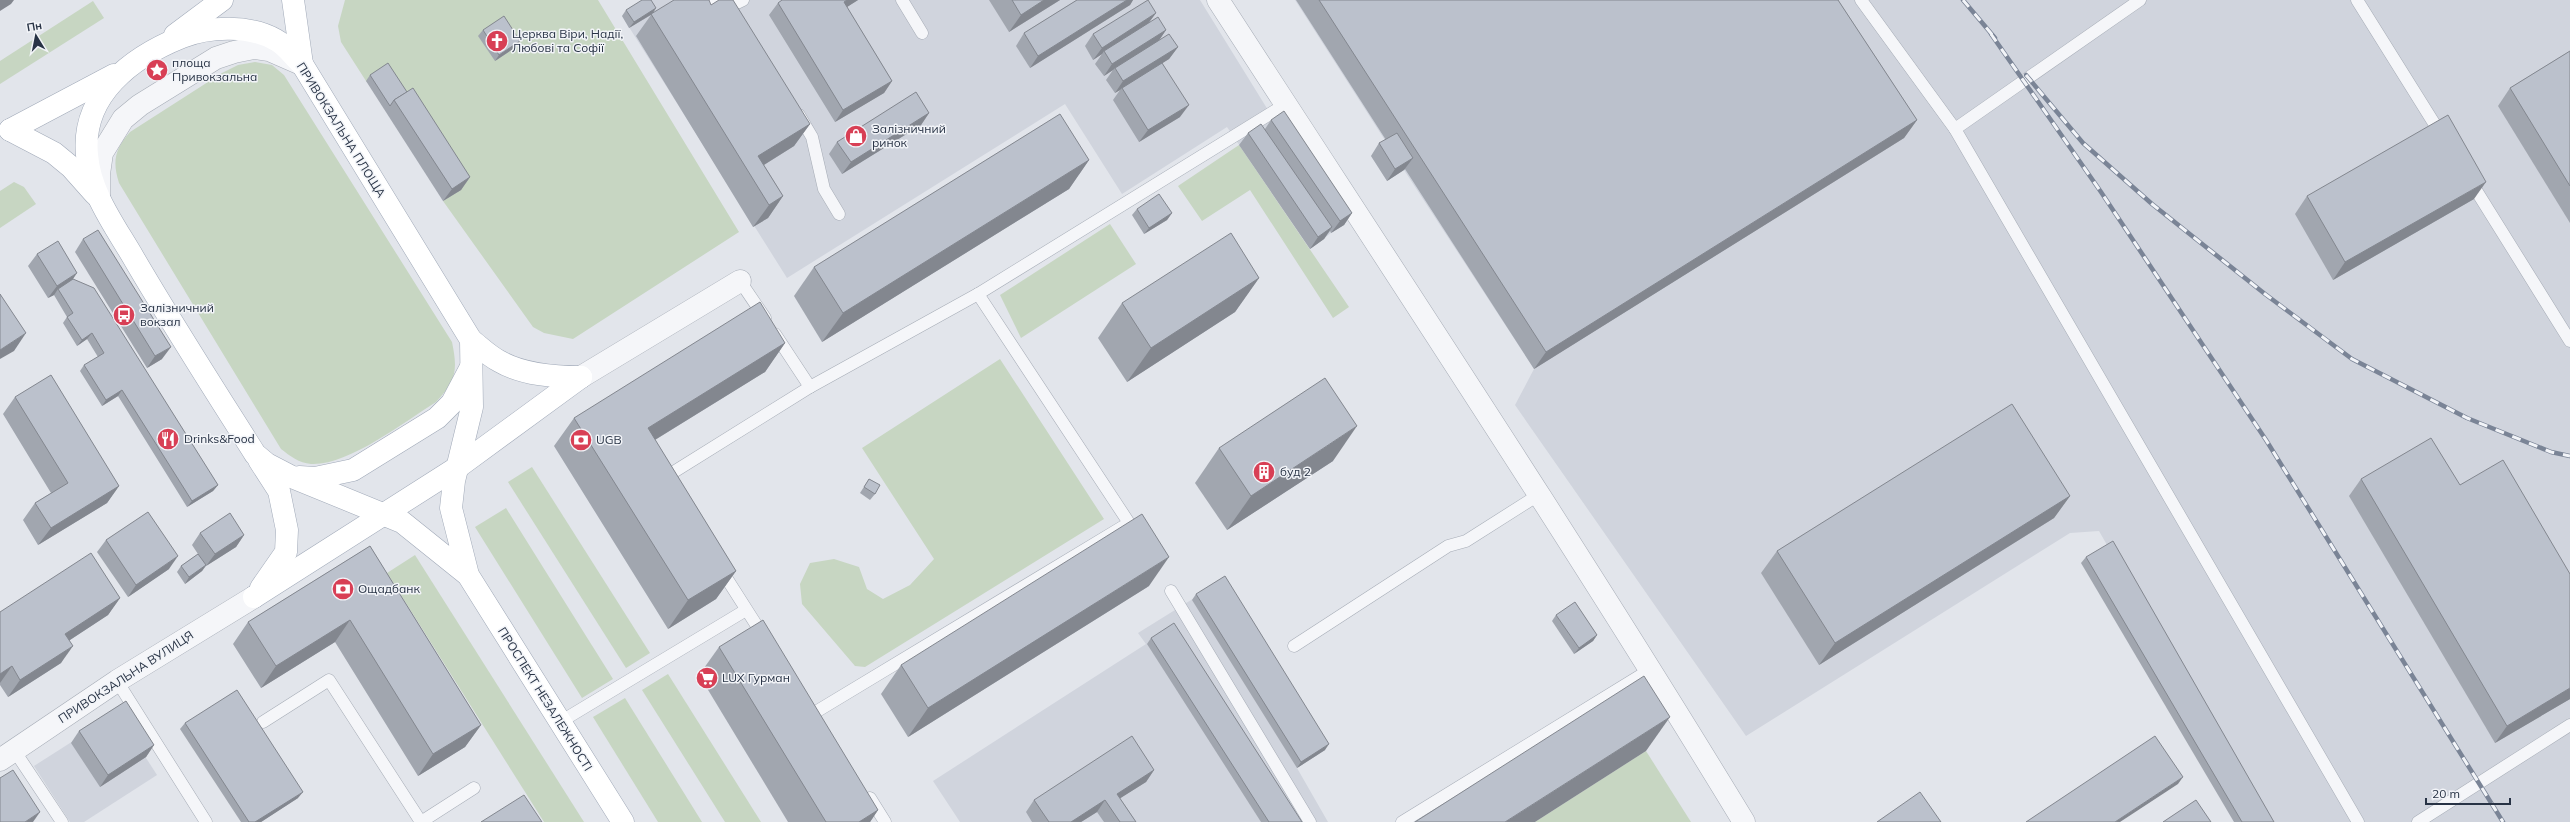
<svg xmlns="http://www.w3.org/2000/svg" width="2570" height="822" viewBox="0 0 2570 822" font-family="Mulish,sans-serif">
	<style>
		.built { fill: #d0d4dd }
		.green { fill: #c7d6c2 }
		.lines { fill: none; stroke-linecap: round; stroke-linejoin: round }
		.lane-casing { stroke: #a6acb6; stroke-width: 13 }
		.street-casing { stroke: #a6acb6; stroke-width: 23 }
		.primary-casing { stroke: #a0a9b8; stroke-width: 23 }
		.lane { stroke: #f5f6f9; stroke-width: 12 }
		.street { stroke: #f5f6f9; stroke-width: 22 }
		.primary { stroke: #fff; stroke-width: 22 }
		.rail-casing { stroke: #7a8496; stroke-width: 4.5 }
		.rail { stroke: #f2f4f8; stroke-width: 3; stroke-dasharray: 9; stroke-linecap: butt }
		.wall { fill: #a1a6af }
		.shaded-wall { fill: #83878f }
		.building { fill: #bbc1cc; stroke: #83878f }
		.labels { text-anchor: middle; stroke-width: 3; stroke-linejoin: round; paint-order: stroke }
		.poi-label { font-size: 12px; fill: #283345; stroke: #f2f4f8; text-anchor: start }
		.street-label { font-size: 12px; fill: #283345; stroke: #f2f4f8 }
	</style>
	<rect width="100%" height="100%" fill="#e2e5eb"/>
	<g class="built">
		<polygon points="648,0 1200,0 1276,123 1331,233 1310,249 1227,127 1122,194 1065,104 787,278 622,16"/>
		<polygon points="1295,0 2570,0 2570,822 2266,822 2099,531 2070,533 1746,736 1515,405 1534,369 1404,170 1387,181 1371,156 1388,145"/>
		<polygon points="1220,582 1325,750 1297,768 1328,822 960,822 933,781 1146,644 1138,633"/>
		<polygon points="117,713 157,775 84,822 70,822 34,766"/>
	</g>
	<g class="green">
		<polygon points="345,0 598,0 739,232 573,339 544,333 533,327 443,201 461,189 366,81 341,42 338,26"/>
		<polygon points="93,1 104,18 0,84 0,61"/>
		<path d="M255,62l17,3 12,10 168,267c6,29 4,39 -16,60 -32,20 -88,64 -125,62 -12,-1 -21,-8 -30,-15l-162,-266c-7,-22 -4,-34 11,-51l92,-59 16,-8z"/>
		<polygon points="1239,145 1349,307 1333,318 1250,190 1202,221 1178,186"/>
		<polygon points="14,182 24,187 36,204 0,228 0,191"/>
		<polygon points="1110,224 1136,264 1021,338 1000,295"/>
		<polygon points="1000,359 1104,519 865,667 855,666 802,604 800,584 810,563 834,559 859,567 867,589 883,599 910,585 934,559 862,448"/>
		<polygon points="532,467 650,653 626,668 508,482"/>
		<polygon points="506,508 613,679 582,698 475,527"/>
		<polygon points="415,555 584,822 544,822 387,573"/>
		<polygon points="668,674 761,822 725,822 642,690"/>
		<polygon points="625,698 702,822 658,822 593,717"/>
		<polygon points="1646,751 1691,822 1535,822"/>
	</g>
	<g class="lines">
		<g class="lane-casing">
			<g id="lane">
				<path d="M696,0c16,6 31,9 47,0"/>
				<polyline points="902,0 922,33"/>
				<polyline points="1861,0 1955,129"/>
				<polyline points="2140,0 1955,129 2358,822"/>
				<polyline points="2357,0 2442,136"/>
				<polyline points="799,115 812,137 824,189 839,214"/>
				<polyline points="2469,179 2570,341"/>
				<polyline points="740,281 765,318"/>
				<polyline points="775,334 810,387"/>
				<polyline points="666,481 664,478 810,387 978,294 1286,104"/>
				<polyline points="720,568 764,637"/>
				<polyline points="1171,591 1310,822"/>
				<polyline points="1294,646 1448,546 1466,541 1540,494"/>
				<polyline points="117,681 206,822"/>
				<polyline points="814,713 1129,523 978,294"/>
				<polyline points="263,722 329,680 421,822"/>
				<polyline points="560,722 746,610"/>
				<polyline points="14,750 62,822"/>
				<polyline points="870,798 885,822"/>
				<polyline points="421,822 474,788"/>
				<polyline points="1402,822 1651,669"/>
				<polyline points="2418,822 2570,725"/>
			</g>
		</g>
		<g class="street-casing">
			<g id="street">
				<path d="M1218,0c177,273 357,544 526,822"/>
				<polyline points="99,198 99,174 102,153 123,119 140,105 216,58 234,52 254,48 269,50 301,64"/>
				<polyline points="581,377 740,281"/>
				<polyline points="0,760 117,681 254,597"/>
			</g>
		</g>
		<g class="primary-casing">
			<g id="primary">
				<polyline points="293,0 302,64"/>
				<polyline points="175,35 222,0"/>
				<polyline points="10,130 114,75"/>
				<polyline points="10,130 54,153 71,167 95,194"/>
				<path d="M471,340c9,7 18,16 28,21 24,14 55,16 82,16"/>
				<polyline points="259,460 279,491 287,530 286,552 261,588"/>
				<polyline points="299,477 315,478 353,470 437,418 452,403 470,369"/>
				<path d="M468,575l-17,-67 3,-27 18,-74 -1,-67 -169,-276c-8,-7 -16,-19 -26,-24 -26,-15 -66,-14 -94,-3 -50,20 -101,58 -95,118 3,38 28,71 46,102 39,67 81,132 122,197l12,10 25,13 110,45 66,53 155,247"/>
				<polyline points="254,597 458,467 581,377"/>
			</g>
		</g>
		<use href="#lane" class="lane"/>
		<use href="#street" class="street"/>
		<use href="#primary" class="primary"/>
		<g class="rail-casing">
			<g id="rail">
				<polyline points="1963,0 1995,38"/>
				<polyline points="1991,34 2101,192 2266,440 2503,822"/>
				<polyline points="2026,75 2083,143 2152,204 2265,294 2352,359 2467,418 2551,452 2570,456"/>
			</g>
		</g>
		<use href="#rail" class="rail"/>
	</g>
	<g class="wall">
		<polygon points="782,0 858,0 847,7 892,81 884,93 835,122 769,15 778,3"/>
		<polygon points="989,0 1060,0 1009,32"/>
		<polygon points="1077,0 1133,0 1130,5 1030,68 1016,46 1024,33"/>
		<polygon points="1296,0 1838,0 1917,120 1904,138 1534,369 1405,169 1387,181 1371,156 1379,143 1386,140"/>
		<polygon points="711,5 810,124 794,146 764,165 783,196 768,218 753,227 636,36 651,15 629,28 622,16 626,10 656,8 653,13"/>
		<polygon points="1156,13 1149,22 1166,30 1159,40 1178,47 1169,59 1162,63 1180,117 1139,142 1113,100 1120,90 1115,93 1106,80 1113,70 1104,76 1095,64 1102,54 1093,60 1085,46 1093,34"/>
		<polygon points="483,30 520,41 516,47 495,61 478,36"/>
		<polygon points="2570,51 2570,223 2498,106 2510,88"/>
		<polygon points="370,75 407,92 470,177 461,190 443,201 366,81"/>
		<polygon points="929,113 921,125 842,174 829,154 837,142"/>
		<polygon points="1271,120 1352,213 1344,225 1331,233 1330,231 1324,239 1310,249 1239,145 1248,133 1265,129"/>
		<polygon points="1089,160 1069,189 822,342 794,296 814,267"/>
		<polygon points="2307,196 2474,199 2333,280 2295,214"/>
		<polygon points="1137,209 1172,213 1167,220 1144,234 1132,215"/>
		<polygon points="83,239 162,359 147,368 75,252"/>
		<polygon points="37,254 73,279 218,485 213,491 187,507 118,396 102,406 80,371 84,365 98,357 87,339 77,346 63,323 67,317 54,295 48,298 28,266"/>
		<polygon points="1259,278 1235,312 1127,382 1098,338 1122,303"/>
		<polygon points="785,343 765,372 655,440 736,571 716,599 668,629 554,446 574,418"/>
		<polygon points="15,397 119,486 107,503 38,545 23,520 35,503 51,493 3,414"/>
		<polygon points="1219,448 1333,461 1227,530 1195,483"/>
		<polygon points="869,479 875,494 870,500 860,493"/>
		<polygon points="2361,479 2570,699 2495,743 2349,496"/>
		<polygon points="2070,496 2054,518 1819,665 1761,573 1777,551"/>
		<polygon points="200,533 244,535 236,547 206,566 202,571 185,584 177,572 181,566 198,554 192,545"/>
		<polygon points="106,540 169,569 128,597 97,552"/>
		<polygon points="370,546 481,725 465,747 418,776 335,642 261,688 233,644 248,622"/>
		<polygon points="2086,557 2274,822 2234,822 2081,563"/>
		<polygon points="1149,586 908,737 881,694 901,665"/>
		<polygon points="1196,594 1325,750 1297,768 1192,600"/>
		<polygon points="120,598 108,615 70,640 61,663 8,697 0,685 0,612"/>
		<polygon points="1556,615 1597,635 1593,641 1574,654 1552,621"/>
		<polygon points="1151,638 1302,822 1261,822 1147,644"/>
		<polygon points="719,647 878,810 870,822 788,822 699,675"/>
		<polygon points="185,723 298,798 261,822 241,822 180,729"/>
		<polygon points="79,731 154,745 146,757 100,787 71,743"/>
		<polygon points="1154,770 1146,782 1120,798 1136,822 1104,822 1097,812 1081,822 1032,822 1026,812 1034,800"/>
	</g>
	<g class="shaded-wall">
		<polygon points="0,0 14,0 11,4 0,11"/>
		<polygon points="847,0 858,0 836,14 844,2"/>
		<polygon points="1044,0 1060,0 1009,32 1021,15"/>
		<polygon points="1127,0 1133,0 1130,5 1030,68 1038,56"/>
		<polygon points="656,8 652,14 629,28 634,22"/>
		<polygon points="1156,13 1147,25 1104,51 1102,54 1093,60 1102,48"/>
		<polygon points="1166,30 1158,42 1115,68 1113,70 1104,76 1112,64"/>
		<polygon points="520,41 516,47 495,61 499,55"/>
		<polygon points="1178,47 1169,59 1122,89 1122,88 1120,90 1115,93 1123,81"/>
		<polygon points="892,81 884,93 835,122 843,110"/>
		<polygon points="1189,105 1180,117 1139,142 1148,130"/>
		<polygon points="929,113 921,125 842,174 851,162"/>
		<polygon points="1917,120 1904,138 1534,369 1546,352"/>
		<polygon points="810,124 794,146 749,174 758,156"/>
		<polygon points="1413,158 1404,170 1387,181 1395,169"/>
		<polygon points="1089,160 1069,189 822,342 843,313"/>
		<polygon points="470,177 461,190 443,201 452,189"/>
		<polygon points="2486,182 2474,199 2333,280 2345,262"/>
		<polygon points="783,196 768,218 753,227 769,205"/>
		<polygon points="1172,213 1167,220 1144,234 1149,228"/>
		<polygon points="1352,213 1344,225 1331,233 1340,221"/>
		<polygon points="1332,227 1324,239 1310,249 1318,237"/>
		<polygon points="77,273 69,285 58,289 54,295 48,298 57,286"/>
		<polygon points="1259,278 1235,312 1127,382 1151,348"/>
		<polygon points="26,333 14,351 0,359 0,350"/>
		<polygon points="92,333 87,339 77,346 82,340"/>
		<polygon points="785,343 765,372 627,457 648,428"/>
		<polygon points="171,347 162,359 147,368 155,356"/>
		<polygon points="122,390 118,396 102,406 106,400"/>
		<polygon points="1357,426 1333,461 1227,530 1251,496"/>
		<polygon points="218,485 213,491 187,507 192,501"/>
		<polygon points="119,486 107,503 38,545 51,528"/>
		<polygon points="2070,496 2054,518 1819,665 1835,643"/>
		<polygon points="244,535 236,547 206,566 215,554"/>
		<polygon points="178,556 169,569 128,597 136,585"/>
		<polygon points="1169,557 1149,586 908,737 928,708"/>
		<polygon points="206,565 202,571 185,584 189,577"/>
		<polygon points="736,571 716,599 668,629 688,600"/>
		<polygon points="120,598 108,615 53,651 65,634"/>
		<polygon points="350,620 335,642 261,688 276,666"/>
		<polygon points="1597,635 1593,641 1574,654 1579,648"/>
		<polygon points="73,646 61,663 8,697 20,680"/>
		<polygon points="12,666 0,683 0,674"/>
		<polygon points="2570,688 2570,699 2495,743 2507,726"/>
		<polygon points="1670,717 1646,751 1535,822 1505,822"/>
		<polygon points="481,725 465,747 418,776 433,754"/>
		<polygon points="1329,744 1325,750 1297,768 1301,762"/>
		<polygon points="154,745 146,757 100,787 108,775"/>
		<polygon points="1154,770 1146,782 1108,806 1117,794"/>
		<polygon points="2183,777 2178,784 2120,822 2115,822"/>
		<polygon points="303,792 298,798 261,822 255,822"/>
		<polygon points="1105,800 1097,812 1081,822 1071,822"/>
		<polygon points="878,810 870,822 859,822"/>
		<polygon points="40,812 33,822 25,822"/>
	</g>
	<g class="building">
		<polygon points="642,0 651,0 656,8 634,22 626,10"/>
		<polygon points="674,0 709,0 711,5 719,0 733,0 810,124 758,156 783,196 769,205 651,14"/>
		<polygon points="782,0 847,0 844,2 892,81 843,110 778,3"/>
		<polygon points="1012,0 1044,0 1021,15"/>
		<polygon points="1077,0 1127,0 1038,56 1024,33"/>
		<polygon points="1148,0 1156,13 1102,48 1093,34"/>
		<polygon points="1319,0 1838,0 1917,120 1546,352"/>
		<polygon points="504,16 520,41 499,55 483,30"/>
		<polygon points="1158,17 1166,30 1112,64 1104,51"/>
		<polygon points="1169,34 1178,47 1123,81 1115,68"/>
		<polygon points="2570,51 2570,186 2510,88"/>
		<polygon points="388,63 407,92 394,100 390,106 370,75"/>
		<polygon points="1162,63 1189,105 1148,130 1122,88"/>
		<polygon points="413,88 470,177 452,189 394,100"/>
		<polygon points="916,92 929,113 851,162 837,142"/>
		<polygon points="1284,111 1352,213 1340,221 1271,120"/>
		<polygon points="1060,114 1089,160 843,313 814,267"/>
		<polygon points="2448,115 2486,182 2345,262 2307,196"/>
		<polygon points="1261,124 1332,227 1318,237 1248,133"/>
		<polygon points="1397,133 1413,158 1395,169 1379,143"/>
		<polygon points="1159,194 1172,213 1149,228 1137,209"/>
		<polygon points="98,230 171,347 155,356 83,239"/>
		<polygon points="1231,233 1259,278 1151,348 1122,303"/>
		<polygon points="58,241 77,273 57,286 37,254"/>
		<polygon points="73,279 94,288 218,485 192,501 122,390 106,400 84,365 104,353 92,333 82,340 67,317 73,313 58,289"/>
		<polygon points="0,294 26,333 0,350"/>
		<polygon points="760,302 785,343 648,428 736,571 688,600 574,418"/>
		<polygon points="51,375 119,486 51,528 35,503 68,483 15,397"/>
		<polygon points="1325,378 1357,426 1251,496 1219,448"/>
		<polygon points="2012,404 2070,496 1835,643 1777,551"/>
		<polygon points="2431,438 2460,485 2503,460 2570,574 2570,688 2507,726 2361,479"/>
		<polygon points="869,479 880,485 875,494 864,487"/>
		<polygon points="148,512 178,556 136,585 106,540"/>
		<polygon points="230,513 244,535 215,554 200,533"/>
		<polygon points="1142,514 1169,557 928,708 901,665"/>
		<polygon points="2113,541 2274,822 2242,822 2086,557"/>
		<polygon points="370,546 481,725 433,754 350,620 276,666 248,622"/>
		<polygon points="91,553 120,598 65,634 73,646 20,680 12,666 0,674 0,612"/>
		<polygon points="198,554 206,565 189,577 181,566"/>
		<polygon points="1225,576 1329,744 1301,762 1196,594"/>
		<polygon points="1575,602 1597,635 1579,648 1556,615"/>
		<polygon points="763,620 878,810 859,822 826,822 719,647"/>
		<polygon points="1174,623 1302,822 1269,822 1151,638"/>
		<polygon points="1644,676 1670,717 1505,822 1415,822"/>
		<polygon points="237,690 303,792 255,822 249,822 185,723"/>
		<polygon points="126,701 154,745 108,775 79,731"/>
		<polygon points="1132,736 1154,770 1117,794 1136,822 1120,822 1105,800 1071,822 1049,822 1034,800"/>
		<polygon points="2155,736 2183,777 2115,822 2026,822"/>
		<polygon points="13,770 40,812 25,822 0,822 0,778"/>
		<polygon points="1920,792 1941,822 1877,822"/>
		<polygon points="524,795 542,822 481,822"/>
		<polygon points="2196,800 2211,822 2163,822"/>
	</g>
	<defs>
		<g id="church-disc" transform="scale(1.15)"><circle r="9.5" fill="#d83f55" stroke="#f2f4f8"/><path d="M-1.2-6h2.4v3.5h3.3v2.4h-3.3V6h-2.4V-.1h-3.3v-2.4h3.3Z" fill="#fff"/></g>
		<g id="sight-disc" transform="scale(1.15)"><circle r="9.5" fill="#d83f55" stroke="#f2f4f8"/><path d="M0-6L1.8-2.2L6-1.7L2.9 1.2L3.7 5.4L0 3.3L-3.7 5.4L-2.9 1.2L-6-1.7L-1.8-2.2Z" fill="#fff"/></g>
		<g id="shop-disc" transform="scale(1.15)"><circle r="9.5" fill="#d83f55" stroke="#f2f4f8"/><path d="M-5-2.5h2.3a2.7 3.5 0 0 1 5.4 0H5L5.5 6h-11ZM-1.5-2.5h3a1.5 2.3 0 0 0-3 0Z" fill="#fff"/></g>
		<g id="bus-disc" transform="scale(1.15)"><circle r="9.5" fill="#d83f55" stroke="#f2f4f8"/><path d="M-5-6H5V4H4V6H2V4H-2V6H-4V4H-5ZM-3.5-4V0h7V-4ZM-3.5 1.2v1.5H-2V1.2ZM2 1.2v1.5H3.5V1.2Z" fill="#fff"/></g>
		<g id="restaurant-disc" transform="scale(1.15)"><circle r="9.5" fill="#d83f55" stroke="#f2f4f8"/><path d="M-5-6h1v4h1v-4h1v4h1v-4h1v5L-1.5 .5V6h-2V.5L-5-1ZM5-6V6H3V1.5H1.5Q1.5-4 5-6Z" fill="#fff"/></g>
		<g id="bank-disc" transform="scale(1.15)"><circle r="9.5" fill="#d83f55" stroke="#f2f4f8"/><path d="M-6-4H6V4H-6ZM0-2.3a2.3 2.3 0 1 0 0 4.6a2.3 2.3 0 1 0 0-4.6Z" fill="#fff"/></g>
		<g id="building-disc" transform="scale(1.15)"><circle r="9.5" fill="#d83f55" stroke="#f2f4f8"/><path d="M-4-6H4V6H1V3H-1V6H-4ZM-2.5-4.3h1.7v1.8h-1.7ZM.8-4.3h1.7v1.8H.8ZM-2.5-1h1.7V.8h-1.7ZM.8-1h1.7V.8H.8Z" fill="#fff"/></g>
		<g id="supermarket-disc" transform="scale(1.15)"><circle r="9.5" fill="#d83f55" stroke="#f2f4f8"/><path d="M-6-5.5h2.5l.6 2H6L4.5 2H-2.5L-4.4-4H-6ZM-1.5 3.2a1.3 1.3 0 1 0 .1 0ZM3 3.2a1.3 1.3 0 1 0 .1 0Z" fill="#fff"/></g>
	</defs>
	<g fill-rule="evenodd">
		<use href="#church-disc" x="497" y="41"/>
		<use href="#sight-disc" x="157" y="70"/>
		<use href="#shop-disc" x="856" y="136"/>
		<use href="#bus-disc" x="124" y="315"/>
		<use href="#restaurant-disc" x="168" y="439"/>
		<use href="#bank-disc" x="581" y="440"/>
		<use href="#building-disc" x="1264" y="472"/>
		<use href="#bank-disc" x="343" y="589"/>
		<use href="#supermarket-disc" x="707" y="678"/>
	</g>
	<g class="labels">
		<g class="poi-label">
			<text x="512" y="38">Церква Віри, Надії,<tspan x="512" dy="14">Любові та Софії</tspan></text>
			<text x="172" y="67">площа<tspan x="172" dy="14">Привокзальна</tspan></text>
			<text x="872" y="133">Залізничний<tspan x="872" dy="14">ринок</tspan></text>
			<text x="140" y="312">Залізничний<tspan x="140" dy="14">вокзал</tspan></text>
			<text x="184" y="443">Drinks&amp;Food</text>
			<text x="596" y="444">UGB</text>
			<text x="1280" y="476">буд 2</text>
			<text x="358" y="593">Ощадбанк</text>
			<text x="722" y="682">LUX Гурман</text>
		</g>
		<g class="street-label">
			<text transform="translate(341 130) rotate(58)" y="4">ПРИВОКЗАЛЬНА ПЛОЩА</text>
			<text transform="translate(126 677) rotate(-33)" y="4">ПРИВОКЗАЛЬНА ВУЛИЦЯ</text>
			<text transform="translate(545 699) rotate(58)" y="4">ПРОСПЕКТ НЕЗАЛЕЖНОСТІ</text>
		</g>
	</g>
	<g transform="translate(36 36) rotate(350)" stroke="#f2f4f8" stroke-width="3" paint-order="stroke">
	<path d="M0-3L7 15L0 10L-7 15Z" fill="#283345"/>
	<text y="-6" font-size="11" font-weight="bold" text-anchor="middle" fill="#283345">Пн</text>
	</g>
	<path d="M2426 798v6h84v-6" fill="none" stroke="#283345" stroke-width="2"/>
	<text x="2432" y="798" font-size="12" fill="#283345" stroke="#f2f4f8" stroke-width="3" paint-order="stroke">20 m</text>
</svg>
